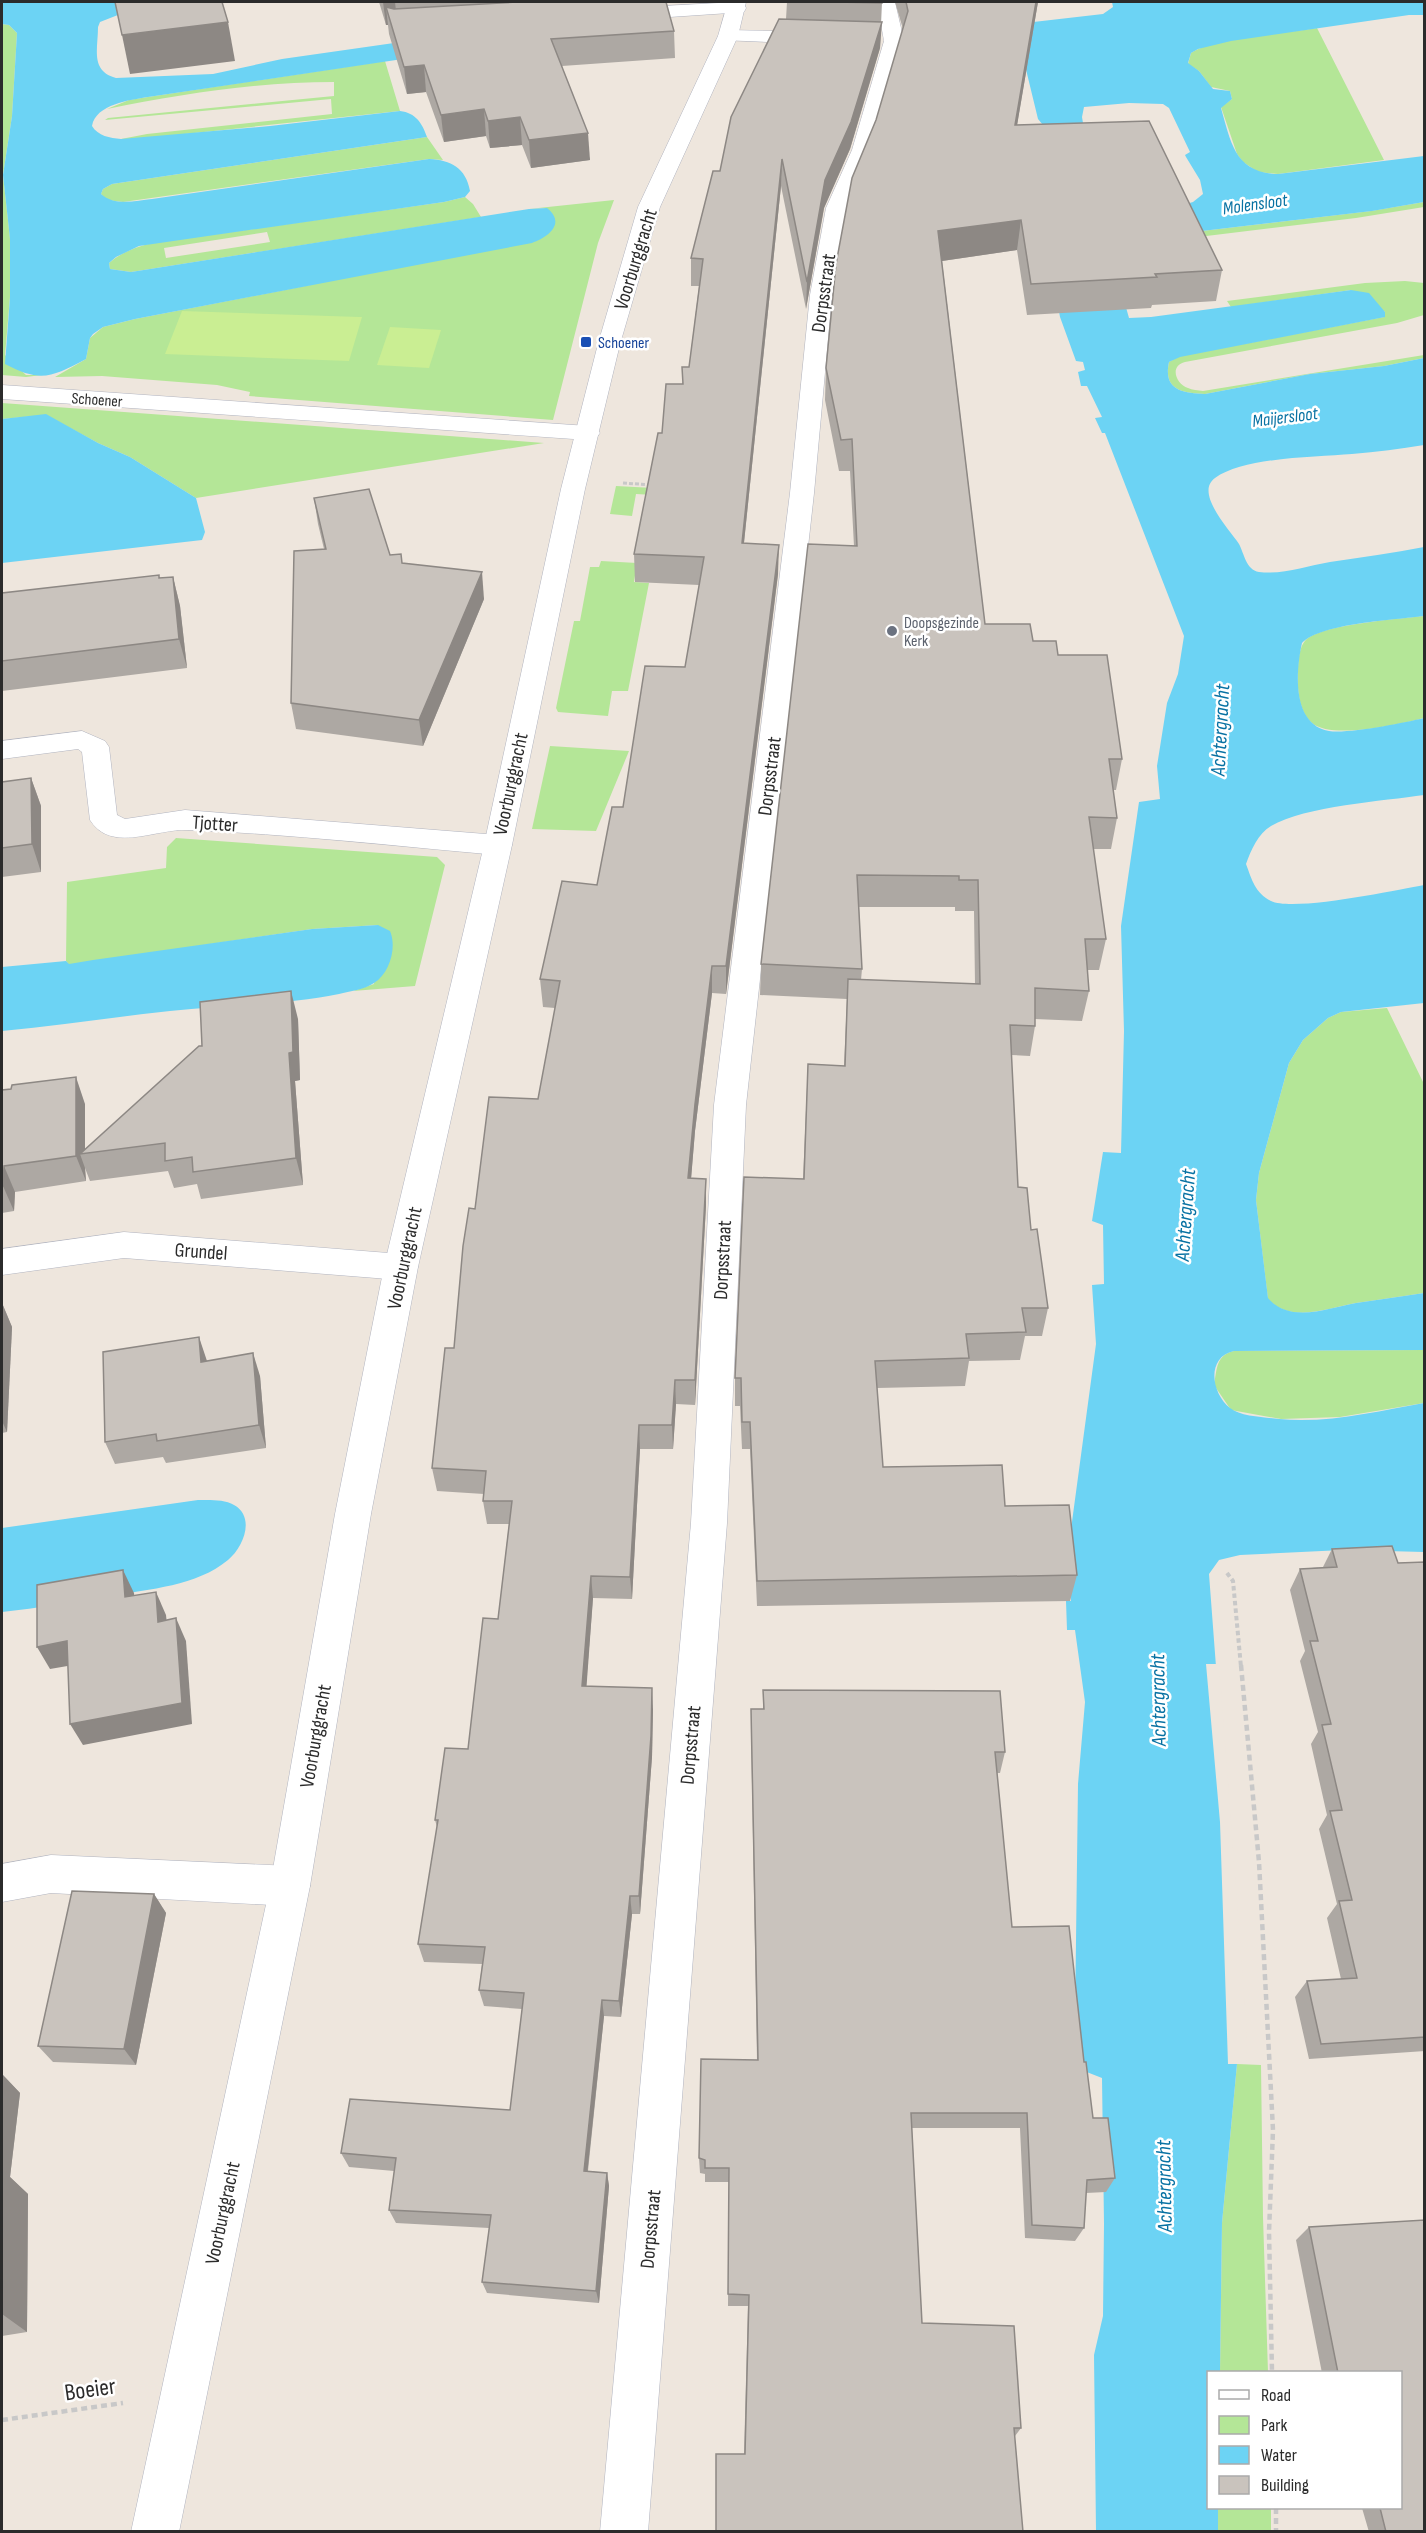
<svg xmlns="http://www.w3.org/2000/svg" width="1426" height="2533" viewBox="0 0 1426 2533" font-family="'Sofia Sans Condensed',sans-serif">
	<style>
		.green { fill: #b4e697; fill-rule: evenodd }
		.pitch { fill: #caee93 }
		.water { fill: #6cd3f4; fill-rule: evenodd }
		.pier { fill: #eee6dd }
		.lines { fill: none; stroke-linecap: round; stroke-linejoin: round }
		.pedestrian-casing { stroke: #b1b4c0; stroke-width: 1 }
		.minor-casing { stroke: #b1b4c0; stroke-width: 1 }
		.tertiary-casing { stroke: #b1b4c0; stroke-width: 1 }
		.path-far2 { stroke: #c8c8c8; stroke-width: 3; stroke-dasharray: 4 2; stroke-linecap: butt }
		.path-far1 { stroke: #c8c8c8; stroke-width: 4; stroke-dasharray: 4.5 3; stroke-linecap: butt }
		.path { stroke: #c8c8c8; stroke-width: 4.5; stroke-dasharray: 6 4; stroke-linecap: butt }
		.pedestrian { fill: #fff; fill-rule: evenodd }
		.minor { fill: #fff; fill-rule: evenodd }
		.tertiary { fill: #fff; fill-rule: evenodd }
		.wall { fill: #ada8a3; fill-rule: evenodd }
		.shaded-wall { fill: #8d8884 }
		.building { fill: #c9c3bd; stroke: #8d8884; stroke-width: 1.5 }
		.transit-dot { fill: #1a4fb4; stroke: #fff; stroke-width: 2 }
		.worship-dot { fill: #6b7280; stroke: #fff; stroke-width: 2 }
		.labels { text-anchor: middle; stroke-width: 5; stroke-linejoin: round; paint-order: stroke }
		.far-transit-label { font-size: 16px; fill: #164399; stroke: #fff; text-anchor: start }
		.far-street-label { font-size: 16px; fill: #2b2b2b; stroke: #fff }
		.far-worship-label { font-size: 16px; fill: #5b616d; stroke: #fff; text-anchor: start }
		.far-water-label { font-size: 18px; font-style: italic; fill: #0872a3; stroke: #fff }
		.street-label { font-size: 20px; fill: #2b2b2b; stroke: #fff }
		.water-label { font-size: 21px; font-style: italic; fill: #0872a3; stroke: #fff }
		.near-street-label { font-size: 24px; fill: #2b2b2b; stroke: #fff }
	</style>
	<rect width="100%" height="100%" fill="#eee6dd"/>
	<g class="green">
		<polygon points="2,24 9,25 17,33 12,116 3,175 10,239 10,297 5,355 26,375 42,375 26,377 2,375"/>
		<path d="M1317,28l67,132 -106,14 -20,-2 -15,-10 -6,-8 -16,-47 11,-8 -2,-8 -19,-4 -12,-16 -11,-7 3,-11c26,-17 93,-19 126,-25z"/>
		<path d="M385,61l15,50 -262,28h-17l26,-5 185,-20 -1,-15 -226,21 3,-2 226,-22v-14c-76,0 -153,12 -227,27l22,-9 19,-3z"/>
		<polygon points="427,137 443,160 429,159 123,202 107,200 101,194 103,189 112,184"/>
		<path d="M465,197l8,7 8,13 -350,55 -21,-3 -1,-6c13,-11 27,-16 43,-20l292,-41zM267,232l3,10 -104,16 -2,-10z"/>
		<polygon points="614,200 598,243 553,420 249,396 250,392 217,385 102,376 55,377 86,359 90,338 103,327 135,319 310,285 547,208 529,209"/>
		<polygon points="1424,202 1424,207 1356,218 1190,238 1202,231 1371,211"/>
		<path d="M1405,281l19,2v32l-27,8 -212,39c-16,4 -9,22 3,26 4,2 10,2 15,3l221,-36v3l-40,8 -74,8 -105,20c-23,-1 -42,-4 -36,-32l11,-6 204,-39 1,-5 -34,-22 -120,17 -4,-6 138,-18z"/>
		<polygon points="2,403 544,443 196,498 130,457 98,443 46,415 2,419"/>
		<polygon points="616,486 691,490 689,497 636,494 632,516 610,514"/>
		<polygon points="601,561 637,563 634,582 649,583 628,691 612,691 608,716 558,712 556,708 574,621 580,621 590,567 599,567"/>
		<path d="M1424,616v102c-24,6 -92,22 -112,5 -12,-10 -15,-32 -14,-47 0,-11 0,-31 10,-38 20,-14 90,-19 116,-22z"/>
		<polygon points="550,746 629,751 596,831 532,829"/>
		<polygon points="176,838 437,857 445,865 415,986 353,991 374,984 378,925 312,929 69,965 66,961 67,882 166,868 167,847"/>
		<path d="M1387,1008l37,76v209c-22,3 -45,7 -68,10 -28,5 -66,21 -88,-4l-12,-99 3,-27 30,-110 14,-23 25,-22 13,-6z"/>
		<path d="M1424,1350v53l-84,14 -59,2 -50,-9 -17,-25c3,-16 2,-30 20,-34z"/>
		<polygon points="1237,2064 1261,2065 1263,2217 1268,2372 1220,2372 1222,2223"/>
		<rect x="1218" y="2508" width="53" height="23"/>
	</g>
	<g class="pitch">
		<polygon points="182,311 359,317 362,317 349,361 165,354"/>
		<polygon points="390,327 441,330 429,368 377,365"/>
	</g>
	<g class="water">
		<path d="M2,2h212l-91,11 -23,9 -2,5c0,22 -8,44 18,51l97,-4 69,-15 126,-18 85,8 -97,11 -248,37c-18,3 -52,7 -56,29 6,10 18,12 29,13l149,-13 130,-15c16,2 22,12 27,26l-315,47 -9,5 -2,5c13,12 34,7 51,5l277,-40c22,1 37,9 41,32l-5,6 -21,5 -305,44 -23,11 -7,6 1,6 21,3 398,-63 18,-1c19,15 2,29 -15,35l-397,76 -32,8 -10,7 -3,4 -4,21c-34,18 -45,24 -81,5l5,-67v-58l-7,-64 9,-59 5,-83 -8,-8 -7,-1z"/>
		<path d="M1112,2h312v13h-15l-178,26 -33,8 -7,4 -3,10 11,8 14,18 17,2 2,8 -11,9c10,35 14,65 57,66l146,-18v46l-52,9 -170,20 -86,41 13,46 22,-1 200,-27 18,3 16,19v5l-205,40 -11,5c-6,28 13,31 36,32l105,-20 74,-8 40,-8v87c-24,4 -47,7 -72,9 -36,3 -108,3 -137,24 -21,15 15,52 24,66 5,9 7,26 20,28 24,3 47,-6 71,-10 32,-5 63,-9 94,-15v69c-28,4 -103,7 -122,27 -6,27 -11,81 27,88 19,3 74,-8 95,-13v77c-40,6 -119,11 -153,31 -13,8 -20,24 -25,38 6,16 9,29 25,37 23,11 125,-11 153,-16v118l-83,9 -13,6 -25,22 -14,23 -30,110 -3,27 12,98c22,26 60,10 88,5 23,-3 46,-7 68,-10v57l-190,1c-28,6 -23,42 -4,57 11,9 36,9 49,11 48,5 99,-8 145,-16v149l-38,-1 -2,-3 -144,7 -21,5 -10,14 37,490h-9l-15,159 -2,149h-12v136h10v23h-122l-2,-176 9,-39 1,-92 -2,-146 -23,-9 -4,-50 3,-235 7,-82 -10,-72h-8l-1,-29h5l-6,-57h4l27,-200 -4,-59 12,-1 -1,-59 -11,-4 11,-69 18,1 3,-122 -3,-105 18,-124 21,-3 -3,-33 10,-63 11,-29 6,-38 -79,-203h-3l-7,-15 7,-1 -15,-31h-6l-3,-14 7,-2 -2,-8 -7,-1 -16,-44 -10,-53 -7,-139 -5,-6 -23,-95 88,-10 10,-7zM1129,103l34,1 6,4 21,44 -5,3 1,2 14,23 3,14 -10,8 -24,7 -83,-68 -4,-24 2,-10z"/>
		<polygon points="46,414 98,443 130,457 196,498 205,532 202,540 2,563 2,419"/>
		<path d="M378,925l12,6c7,16 0,42 -16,52 -10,7 -24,8 -35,11 -55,11 -113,11 -169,17 -56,6 -112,15 -168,20v-64l64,-6 3,3 24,-4 219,-31z"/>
		<path d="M198,1500c11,0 26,-1 36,5 22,12 9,43 -6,55 -31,26 -79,29 -117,36 -37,6 -73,12 -109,16v-84z"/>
	</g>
	<polygon class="pier" points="1206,1664 1219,1664 1247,2034 1246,2064 1228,2064 1220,1822"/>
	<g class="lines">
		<g class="pedestrian-casing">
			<polygon id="pedestrian" points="51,1855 290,1866 304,1872 310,1886 304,1900 290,1906 51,1893 2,1902 2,1864"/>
		</g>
		<g class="minor-casing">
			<g id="minor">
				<polygon points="737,2 744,4 746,8 744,12 625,20 618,18 616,14 618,10 625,8"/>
				<polygon points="877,2 895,2 904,41 872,150 848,208 832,295 814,493 746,1105 727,1523 648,2532 600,2532 691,1523 714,1105 790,493 810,295 826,208 852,150 884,41"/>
				<polygon points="728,30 814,32 821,34 824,38 821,42 814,44 721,40 718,36 721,32"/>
				<polygon points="2,385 588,426 596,428 600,433 596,438 588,440 2,399"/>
				<path d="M82,731l23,10 4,6 8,68 8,4 60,-9 313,25 10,3 4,7 -4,7 -10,3c-103,-9 -207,-21 -310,-25 -31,-2 -77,24 -98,-10l-8,-68 -4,-3 -76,10v-18z"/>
				<polygon points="124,1232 401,1254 413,1258 418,1267 413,1276 401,1280 124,1258 2,1275 2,1249"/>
			</g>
		</g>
		<g class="tertiary-casing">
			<polygon id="tertiary" points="728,2 746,2 738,36 660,207 620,344 585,489 512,845 418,1267 371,1514 310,1886 179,2532 131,2532 270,1886 335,1514 384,1267 484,845 561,489 598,344 638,207 718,36"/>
		</g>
		<polyline class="path-far2" points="623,483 652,485"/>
		<polyline class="path-far1" points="1227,1573 1233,1581 1241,1667"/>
		<g class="path">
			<polyline points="1241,1665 1259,1862 1273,2130 1269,2232 1272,2372"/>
			<polyline points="2,2420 123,2403"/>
			<polyline points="1276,2508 1276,2532"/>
		</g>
		<use href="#pedestrian" class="pedestrian"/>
		<use href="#minor" class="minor"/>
		<use href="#tertiary" class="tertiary"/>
	</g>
	<g class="wall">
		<polygon points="379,2 668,2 666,2 674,31 675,58 562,66 590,160 531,168 522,145 490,148 486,136 444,142 426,92 407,94 389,34 388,25 386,25"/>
		<polygon points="787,2 882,2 880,48 850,149 824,208 806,309 781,186 744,543 778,574 726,994 712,993 695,1131 691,1178 706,1205 695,1405 676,1404 673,1449 640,1449 632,1599 593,1598 586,1686 653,1709 652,1757 640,1914 632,1914 621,2017 604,2016 588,2171 607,2173 609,2186 599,2303 487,2293 482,2282 489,2228 396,2223 389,2210 394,2171 349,2167 341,2153 510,2110 522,2009 484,2006 479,1990 482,1964 424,1962 418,1944 437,1827 435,1820 468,1749 498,1619 509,1524 487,1524 483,1501 484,1494 437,1491 432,1468 454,1348 475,1209 538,1099 555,1008 543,1007 540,979 597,885 623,807 685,667 699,585 635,582 634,554 662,433 689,367 699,286 691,286 691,258 720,171 786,19"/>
		<path d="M895,2h143l-21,123 205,145 -6,31 -64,4 -1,3 -124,7 -10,-65 -75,11 43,363 48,17 25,14 64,104 -6,31h-3l4,28 -6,31h-18l13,90 -7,31h-12l2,21 -7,30 -47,-2v7l-5,30 -19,-1 7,132 13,43 17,78 -6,28h-17l-5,24 -51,1 -4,25 -88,2 6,79 122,39 72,69 -7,26 -313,5 -7,-157h-8l-2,-43h-5v-28l68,-199 5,-115 36,2 3,-67 -87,-4 1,-31 93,-418 -4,-75h-11l-14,-71 1,-32 50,-248 27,-91zM859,907h96v4h19l1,73 -114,-4 1,-11z"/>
		<polygon points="314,498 390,555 402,563 484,599 423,746 296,729 291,703 324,549 318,524"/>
		<polygon points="173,577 180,606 187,668 2,691 2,593"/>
		<polygon points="31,778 41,806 41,872 2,877 2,782"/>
		<polygon points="298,1019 300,1080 295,1081 303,1185 201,1199 197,1184 174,1188 168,1171 90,1181 85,1168 86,1181 15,1192 14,1211 2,1213 2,1090 85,1104 85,1149 202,1046"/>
		<polygon points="2,1303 12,1327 7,1432 2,1433"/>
		<polygon points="207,1361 260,1376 266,1448 166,1463 163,1457 115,1464 105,1442"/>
		<polygon points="1332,1549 1398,1563 1425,1562 1425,2051 1309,2059 1295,1997 1307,1981 1341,1979 1327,1918 1337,1904 1319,1829 1327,1815 1311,1744 1318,1732 1300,1661 1305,1651 1290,1590 1300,1569 1323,1567"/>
		<polygon points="763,1690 1005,1752 1000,1773 997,1773 1012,1927 1084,2062 1093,2118 1115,2178 1106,2192 1086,2193 1084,2228 1075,2241 1025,2238 1020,2128 912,2128 922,2323 1021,2428 1015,2436 744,2454 748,2306 728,2306 729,2182 705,2182 705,2174 700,2173 699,2158 757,2060 751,1730 751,1709 763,1709"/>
		<polygon points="154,1894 166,1913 136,2065 53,2062 38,2046"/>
		<polygon points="2,2074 20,2093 10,2177 28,2194 27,2332 2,2336"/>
		<polygon points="1425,2220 1425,2532 1369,2532 1362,2508 1401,2508 1401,2373 1322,2373 1296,2240 1309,2227"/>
	</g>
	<g class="shaded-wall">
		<polygon points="383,2 395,2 397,20 386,7 388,25 386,25"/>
		<polygon points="1036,2 1038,2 1012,155 1015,125"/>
		<polygon points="228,22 235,61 130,74 122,35"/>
		<polygon points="882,22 880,48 850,149 824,208 806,309 807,282 825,180"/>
		<polygon points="424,65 426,92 407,94 404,67"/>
		<polygon points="484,109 486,136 444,142 441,115"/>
		<polygon points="520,117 522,145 490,148 488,121"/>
		<polygon points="588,133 590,160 531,168 529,140"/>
		<polygon points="782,159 781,186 741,571 742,543"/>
		<polygon points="1021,220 1017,250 935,262 938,231"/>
		<polygon points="779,545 778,574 726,994 726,966"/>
		<polygon points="482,572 484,599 423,746 419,720"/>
		<polygon points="173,577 180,606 187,668 179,639"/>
		<polygon points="31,778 41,806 41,872 32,844"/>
		<polygon points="712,966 712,993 695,1131 689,1204 688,1178 695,1104"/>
		<polygon points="291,991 298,1019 300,1080 295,1081 303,1185 296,1158 289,1053"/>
		<polygon points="76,1077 85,1104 85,1153 80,1154 85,1168 86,1181 76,1156"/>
		<polygon points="4,1166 15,1192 14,1211 3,1186"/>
		<polygon points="706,1179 706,1205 695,1405 695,1380"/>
		<polygon points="2,1303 12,1327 7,1432 2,1421"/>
		<polygon points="199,1337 207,1361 201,1362"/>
		<polygon points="253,1353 260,1376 266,1448 259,1425"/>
		<polygon points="675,1380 676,1404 673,1449 672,1425"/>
		<polygon points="639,1425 640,1449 632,1599 630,1577"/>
		<polygon points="123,1570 134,1593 136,1620 125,1597"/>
		<polygon points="591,1576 593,1598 585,1707 582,1686"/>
		<polygon points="156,1592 166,1615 169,1644 158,1622"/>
		<polygon points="176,1618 186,1641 192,1724 83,1745 70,1724"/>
		<polygon points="67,1641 79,1664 50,1669 37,1647"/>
		<polygon points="652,1688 653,1709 652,1757 640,1914 639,1896"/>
		<polygon points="154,1894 166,1913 136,2065 124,2049"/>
		<polygon points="630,1896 632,1914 621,2017 619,2001"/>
		<polygon points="602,2000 604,2016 586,2185 584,2171"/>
		<polygon points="2,2074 20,2093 10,2177 28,2194 27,2332 2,2314"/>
		<polygon points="607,2173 609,2186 599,2303 596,2291"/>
	</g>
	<g class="building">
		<polygon points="115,2 222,2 228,22 122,35"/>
		<polygon points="517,2 666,2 674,31 551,39 588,133 529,140 520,117 488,121 484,109 441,115 424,65 404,67 386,7 394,9"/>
		<polygon points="835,2 882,2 882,3"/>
		<polygon points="906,2 1036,2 1015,125 1149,121 1222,270 1155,274 1157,277 1031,284 1021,220 938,231 985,624 1030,624 1033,641 1056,641 1058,655 1107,655 1122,759 1109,759 1117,818 1089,817 1106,939 1085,939 1089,991 1035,988 1035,1026 1010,1025 1018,1187 1027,1188 1031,1230 1037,1229 1048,1308 1022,1308 1026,1332 966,1334 969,1358 875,1361 883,1467 1002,1465 1005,1506 1069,1505 1077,1575 757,1581 750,1422 742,1422 741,1378 735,1378 744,1177 804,1179 808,1064 845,1066 848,979 980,984 978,880 959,880 959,876 857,875 862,969 761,964 808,544 857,546 852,439 841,440 826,368 836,264 852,178 876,120 908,11"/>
		<polygon points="779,19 882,22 851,122 825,180 807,282 782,159 742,543 779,545 726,966 712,966 695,1104 688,1178 706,1179 695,1380 675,1380 672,1425 639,1425 630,1577 591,1576 582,1686 652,1688 651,1736 639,1896 630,1896 619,2001 602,2000 584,2171 607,2173 596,2291 482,2282 491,2215 389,2210 396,2158 341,2153 350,2099 510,2110 524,1993 479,1990 485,1947 418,1944 438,1820 435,1820 445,1748 468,1749 483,1618 498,1619 512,1501 483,1501 486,1471 432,1468 445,1348 454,1348 463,1246 469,1208 475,1209 489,1097 538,1099 560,981 540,979 562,881 597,885 612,807 623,807 645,666 685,667 704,557 634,554 658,433 662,433 666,384 683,384 682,367 689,367 703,259 691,258 713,171 720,171 731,117"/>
		<polygon points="369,489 390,555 401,554 402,563 482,572 419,720 291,703 294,551 326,549 314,498"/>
		<polygon points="159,575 159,578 173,577 179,639 2,661 2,593"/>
		<polygon points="31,778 32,844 2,848 2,782"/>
		<polygon points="291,991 293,1052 289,1053 296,1158 193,1172 192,1157 165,1161 165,1143 80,1154 199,1046 202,1046 200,1002"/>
		<polygon points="76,1077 76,1156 4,1166 3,1186 2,1186 2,1090 11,1089 12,1085"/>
		<polygon points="199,1337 201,1362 253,1353 259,1425 157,1441 156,1434 105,1442 103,1352"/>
		<polygon points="1392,1546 1398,1563 1425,1562 1425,2037 1321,2044 1307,1981 1357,1978 1339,1901 1352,1900 1330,1811 1342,1810 1322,1725 1331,1724 1310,1641 1318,1641 1300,1569 1337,1567 1332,1549"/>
		<polygon points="123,1570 125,1597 156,1592 158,1622 176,1618 182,1703 70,1724 67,1641 37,1647 37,1585"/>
		<polygon points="763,1690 1000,1691 1005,1752 995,1752 1012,1927 1069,1926 1084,2062 1086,2062 1093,2118 1108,2118 1115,2178 1087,2180 1084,2228 1032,2225 1027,2113 911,2113 922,2323 1014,2326 1021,2428 1014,2428 1023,2532 716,2532 716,2454 745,2454 749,2295 728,2294 729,2168 705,2168 705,2160 699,2158 701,2059 758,2060 751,1709 764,1709"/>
		<polygon points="72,1891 154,1894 124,2049 38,2046"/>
		<polygon points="1425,2220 1425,2532 1386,2532 1380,2508 1401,2508 1401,2373 1338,2373 1309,2227"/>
	</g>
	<rect class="transit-dot" x="580" y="336" width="12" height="12" rx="3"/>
	<circle class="worship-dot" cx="892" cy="631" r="6"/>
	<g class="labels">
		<g class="far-transit-label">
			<text x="598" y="348">Schoener</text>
		</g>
		<g class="far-street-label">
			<text transform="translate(97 399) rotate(4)" y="6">Schoener</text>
		</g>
		<g class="far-worship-label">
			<text x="904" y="628">Doopsgezinde<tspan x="904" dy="18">Kerk</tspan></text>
		</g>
		<g class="far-water-label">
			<text transform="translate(1255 204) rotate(-8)" y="6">Molensloot</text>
			<text transform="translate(1285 417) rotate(-7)" y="6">Maijersloot</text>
		</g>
		<g class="street-label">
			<text transform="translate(635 259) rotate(-73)" y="7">Voorburggracht</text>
			<text transform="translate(823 293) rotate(-82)" y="7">Dorpsstraat</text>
			<text transform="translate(769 776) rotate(-83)" y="7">Dorpsstraat</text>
			<text transform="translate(510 784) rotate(-78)" y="7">Voorburggracht</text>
			<text transform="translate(215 823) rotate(4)" y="7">Tjotter</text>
			<text transform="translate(201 1251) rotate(4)" y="7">Grundel</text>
			<text transform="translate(404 1258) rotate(-78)" y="7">Voorburggracht</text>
			<text transform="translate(722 1260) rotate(-87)" y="7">Dorpsstraat</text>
			<text transform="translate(315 1736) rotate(-80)" y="7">Voorburggracht</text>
			<text transform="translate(690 1745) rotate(-85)" y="7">Dorpsstraat</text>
			<text transform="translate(222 2213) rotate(-78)" y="7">Voorburggracht</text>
			<text transform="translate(650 2229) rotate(-85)" y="7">Dorpsstraat</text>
		</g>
		<g class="water-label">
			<text transform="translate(1220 730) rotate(-87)" y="7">Achtergracht</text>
			<text transform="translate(1185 1215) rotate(-86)" y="7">Achtergracht</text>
			<text transform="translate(1158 1700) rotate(-91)" y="7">Achtergracht</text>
			<text transform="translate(1164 2186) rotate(-91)" y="7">Achtergracht</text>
		</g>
		<g class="near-street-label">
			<text transform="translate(90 2389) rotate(-8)" y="8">Boeier</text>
		</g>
	</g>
	<rect width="1426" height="2533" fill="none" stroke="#2b2b2b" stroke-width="6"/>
	<rect x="1207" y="2371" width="195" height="138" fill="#ffffff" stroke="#aaaaaa" stroke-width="1.5"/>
	<rect x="1219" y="2390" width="30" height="9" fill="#ffffff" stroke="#aaaaaa" stroke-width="1.5"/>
	<text x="1261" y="2401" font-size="18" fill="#2b2b2b">Road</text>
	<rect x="1219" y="2416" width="30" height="18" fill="#b4e697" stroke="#aaaaaa" stroke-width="1.5"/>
	<text x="1261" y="2431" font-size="18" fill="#2b2b2b">Park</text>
	<rect x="1219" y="2446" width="30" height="18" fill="#6cd3f4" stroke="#aaaaaa" stroke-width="1.5"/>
	<text x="1261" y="2461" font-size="18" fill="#2b2b2b">Water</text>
	<rect x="1219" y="2476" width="30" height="18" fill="#c9c3bd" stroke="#aaaaaa" stroke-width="1.5"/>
	<text x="1261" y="2491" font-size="18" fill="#2b2b2b">Building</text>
</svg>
